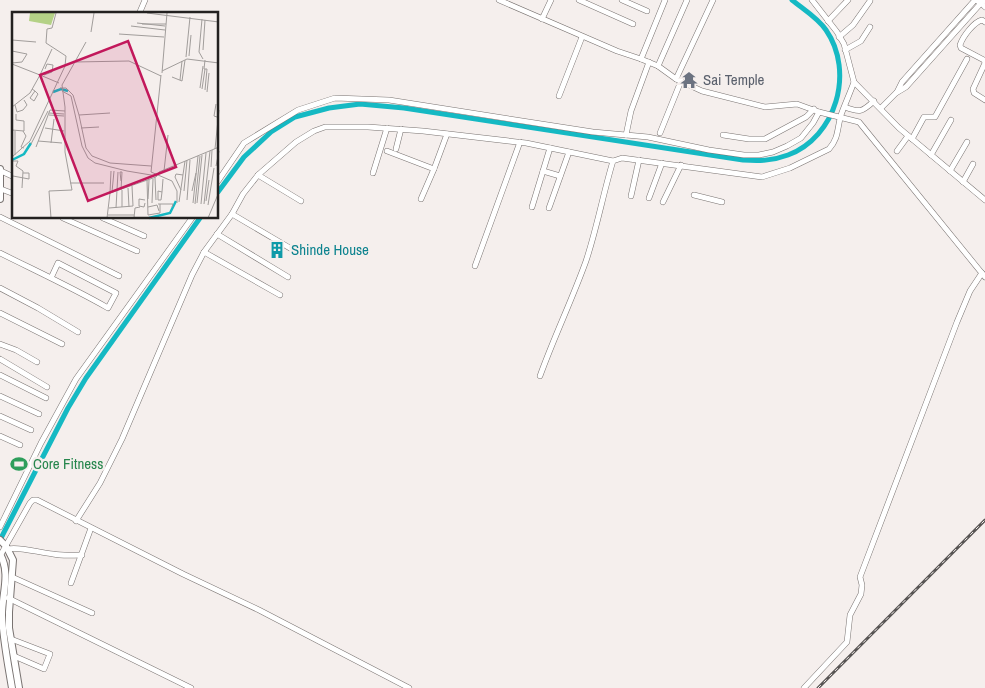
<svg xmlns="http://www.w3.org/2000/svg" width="985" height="688" viewBox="0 0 985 688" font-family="'Archivo Narrow',sans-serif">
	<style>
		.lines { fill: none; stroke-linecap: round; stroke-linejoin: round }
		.canal { stroke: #15b9c3; stroke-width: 5 }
		.minor-casing { stroke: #797371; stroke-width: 6 }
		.major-casing { stroke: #797371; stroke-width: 8 }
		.minor { stroke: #fff; stroke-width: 5 }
		.major { stroke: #fff; stroke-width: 6 }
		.rail-casing { stroke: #575453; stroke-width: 3 }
		.rail { stroke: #f5efed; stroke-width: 1; stroke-dasharray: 4; stroke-linecap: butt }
		.labels { text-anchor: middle; stroke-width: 5; stroke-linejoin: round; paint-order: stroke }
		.worship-label { font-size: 15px; fill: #5b616d; stroke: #f5efed; text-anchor: start }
		.culture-label { font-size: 15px; fill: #0d838f; stroke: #f5efed; text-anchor: start }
		.leisure-label { font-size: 15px; fill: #27864d; stroke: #f5efed; text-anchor: start }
		.inset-river { fill: none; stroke: #15b9c3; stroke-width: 2.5 }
		.inset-road { fill: none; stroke: #a19d9b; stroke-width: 1 }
		.view { fill: #c2185b; fill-opacity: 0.15; stroke: #c2185b; stroke-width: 2.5 }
		.inset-edge { fill: none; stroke: #232120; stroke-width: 2.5 }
	</style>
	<rect width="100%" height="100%" fill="#f5efed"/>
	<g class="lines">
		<g class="canal">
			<path d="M218,192l26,-35 27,-25 24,-15 34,-9 31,-4 44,4 339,52c16,1 29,1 45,-5 48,-18 67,-83 38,-125 -8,-12 -23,-21 -34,-30"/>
			<polyline points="0,540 68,408 86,378 200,218"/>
		</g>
		<g class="minor-casing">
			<g id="minor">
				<polyline points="499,0 617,51 641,59 658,66 676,79 702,91 765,107 797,104 819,112 859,122 985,277"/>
				<polyline points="579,0 633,24"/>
				<polyline points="622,0 647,11"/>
				<polyline points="812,0 837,32 844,44 854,82 899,128 985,200"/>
				<polyline points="139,14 145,0"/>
				<polyline points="542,19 551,0"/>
				<polyline points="828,21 848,0"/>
				<path d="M985,22l-3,-2c-8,2 -19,16 -22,25l1,3 23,12 1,3 -12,26 1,4 11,7"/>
				<polyline points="839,37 853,25 870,1"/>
				<polyline points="845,50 861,41 870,27"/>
				<polyline points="641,59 665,0"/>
				<polyline points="658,66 687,0"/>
				<polyline points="676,79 713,0"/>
				<polyline points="897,92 902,82 975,0"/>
				<polyline points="559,96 582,37"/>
				<path d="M845,107c15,6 17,5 29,-6"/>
				<polyline points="881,108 896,93 906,87 981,3 985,7"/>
				<polyline points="660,133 681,81"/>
				<polyline points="626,135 631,111 649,62"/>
				<polyline points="723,135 749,139 765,139 806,117 814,109"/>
				<polyline points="912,139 924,117 935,117 967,59"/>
				<polyline points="396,149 401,129"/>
				<polyline points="387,151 434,169"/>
				<polyline points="897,151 908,136"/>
				<polyline points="931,155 951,120"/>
				<polyline points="1,171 14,177"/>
				<polyline points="543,171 560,176"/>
				<polyline points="950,171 967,142"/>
				<polyline points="373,173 387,128"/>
				<polyline points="258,175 301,201"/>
				<polyline points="218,181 244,143 298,110 335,98 389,100 593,132 648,137 709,150 744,155 759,155 773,152 787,146 801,138 813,123 819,112"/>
				<polyline points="963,182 973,164"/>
				<polyline points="1,189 14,194"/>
				<polyline points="694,195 722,202"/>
				<polyline points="631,196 639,160"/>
				<polyline points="649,198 662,163"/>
				<polyline points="421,199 434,169 447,134"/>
				<polyline points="663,202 681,165"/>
				<polyline points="532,207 550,148"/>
				<polyline points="549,208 569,152"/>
				<polyline points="232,214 300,254"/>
				<polyline points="0,217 119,276"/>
				<polyline points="63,218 137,251"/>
				<polyline points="103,218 144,236"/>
				<polyline points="217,234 288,277"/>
				<polyline points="204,252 280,295"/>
				<path d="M0,253c36,18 73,35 108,55l8,-15 -58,-30 -7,15"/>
				<polyline points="475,266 520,142"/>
				<polyline points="0,288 38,308 78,332"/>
				<polyline points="0,313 62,344"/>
				<polyline points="0,344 16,350 37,362"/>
				<polyline points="0,359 47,387"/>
				<polyline points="0,375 46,398"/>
				<path d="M540,376c14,-39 32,-76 46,-115 11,-33 17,-67 27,-100l9,-3 140,19 28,-9 39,-19c10,-11 8,-21 12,-34 4,-11 9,-22 13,-33"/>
				<polyline points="0,396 39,414"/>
				<polyline points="0,416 31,430"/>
				<polyline points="0,436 20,445"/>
				<polyline points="76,521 100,483 122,439 192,275 204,252 232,214 243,194 258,175 296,142 314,131 325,127 368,127 423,131 526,143 613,161"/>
				<polyline points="0,527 41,443 76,379 192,218"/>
				<path d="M8,549c11,-3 32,4 45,5 9,2 19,1 29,1"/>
				<polyline points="0,556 30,503 33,500 37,500 183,574 259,610 409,688"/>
				<polyline points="12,577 92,613"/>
				<polyline points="71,583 91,528"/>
				<polyline points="8,598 191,688"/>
				<polyline points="11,639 50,654 44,669 14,656"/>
				<polyline points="804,688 847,642 850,615 861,594 862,585 860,577 957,322 970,291 982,273"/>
			</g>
		</g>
		<g class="major-casing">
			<g id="major">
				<polyline points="977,0 981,3 984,0"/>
				<polyline points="0,169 0,199"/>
				<polyline points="0,540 6,546 13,560 9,612 9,628 19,688"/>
				<path d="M0,554c11,20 2,39 2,61 1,24 6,49 10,73"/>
			</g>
		</g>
		<use href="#minor" class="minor"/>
		<use href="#major" class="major"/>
		<g class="rail-casing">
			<polyline id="rail" points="818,688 985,520"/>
		</g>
		<use href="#rail" class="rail"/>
	</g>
	<defs>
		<g id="temple-bare" transform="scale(1.35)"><path d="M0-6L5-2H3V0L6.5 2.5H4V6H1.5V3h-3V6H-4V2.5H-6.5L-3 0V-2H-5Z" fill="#6b7280" stroke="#f5efed" stroke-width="2.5" paint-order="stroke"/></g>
		<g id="building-bare" transform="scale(1.35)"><path d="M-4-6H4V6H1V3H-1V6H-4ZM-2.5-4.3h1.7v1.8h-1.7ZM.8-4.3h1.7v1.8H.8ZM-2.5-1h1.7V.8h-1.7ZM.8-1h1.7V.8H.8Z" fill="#0f9aa8" stroke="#f5efed" stroke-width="2.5" paint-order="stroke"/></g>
		<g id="stadium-bare" transform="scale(1.35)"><path d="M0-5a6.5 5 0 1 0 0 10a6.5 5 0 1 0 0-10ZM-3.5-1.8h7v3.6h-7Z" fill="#2e9e5b" stroke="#f5efed" stroke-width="2.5" paint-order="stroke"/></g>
	</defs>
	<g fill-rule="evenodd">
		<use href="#temple-bare" x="689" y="80"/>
		<use href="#building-bare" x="277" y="250"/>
		<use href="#stadium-bare" x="19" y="464"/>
	</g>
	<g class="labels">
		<g class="worship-label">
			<text x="703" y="85">Sai Temple</text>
		</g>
		<g class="culture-label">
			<text x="291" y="255">Shinde House</text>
		</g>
		<g class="leisure-label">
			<text x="33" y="469">Core Fitness</text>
		</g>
	</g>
	<g transform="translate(12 12)">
		<rect width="206" height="206" fill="#f5efed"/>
		<path d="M18,1h25l-4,12 -22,-4z" fill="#b4d186"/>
		<path class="inset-river" d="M41,80l8,-3 7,2M0,148l12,-6 7,-11M137,206l21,-5 6,-12"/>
		<path class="inset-road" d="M135,1l72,9M190,7l-3,33 4,7M125,11l28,3M130,12h24M119,14l34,4M79,20l3,-19M107,22l45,3M0,28l24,2M40,37l-12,26 19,8M191,38l2,-30M0,39l15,3 -5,8 -10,1M177,44l2,-21M174,45l4,-40M193,48l-1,9h3l-2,21M63,50l54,-1 32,15M0,52l28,11 -10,18 -18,14M150,59l25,-12 32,4M150,61l5,-60M32,63l8,-3 1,-7 -6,-1 -2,5M149,63l-10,97 21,9 5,10v12M160,65l10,4 3,-21M168,68l2,-19M48,76h6l7,7 6,20 31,-2M188,76l3,-22M20,77l3,2 -5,7 4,3 4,-7 -3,-3M190,77l3,-20M50,79l9,5 11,50 6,12 7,5 32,8 30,5M195,80l2,-19M204,92l-2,12 3,1M3,93l2,7 6,-2 4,-5 -3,-5M37,101l15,1M37,103l15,1M67,103l7,33 6,8 18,7 41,3M33,116l19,3M69,116l18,-1M0,118l12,1v-10l-8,-1v-6M11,119l3,5 -5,11 3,1M26,129l24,2M39,131l3,-24M19,132l17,-33M24,135l14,-37 15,1M203,137l4,-39M3,143v-24M0,145l18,-16 35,-75 1,-10 -20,-13 1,-14 5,-1 4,-15M0,149h6l-2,5 7,5 -1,17M204,154l3,-15M199,155l1,-17M152,159l4,-36M1,164l16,3v-6h-6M143,166l1,22M135,168l1,35 12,-2v-9M58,171h34M116,176l1,19M109,178l1,-18h-2l1,9M110,178v17M169,178l-6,-13 1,-3 7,1M172,179l3,-31M180,179l4,-18M100,180l2,-21M150,180l-4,-1v9h3l1,-8 1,-13M98,181l1,-22M136,187l1,-19M175,188l3,-40M194,189l3,-21M167,190l6,-41M133,191l-1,4 -5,-1v-7l6,1M140,191l1,-24M181,191l5,-47M185,191l5,-48M146,192h15l-1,3M183,192l5,-48M189,192l5,-51M192,192l6,-53M196,193l6,-37M136,195l9,-2 2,6M97,196l24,-2 -1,-20M104,196l2,-36M96,203h26M39,206l-2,-27 23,-1 -7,-38v-45l-3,-22 24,-43M95,206l3,-25 46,-16 3,-5 60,-25M122,206l1,-10 5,-1M196,206l11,-26"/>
		<path class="view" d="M116,29l48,126 -88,34 -48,-126z"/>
		<rect width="206" height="206" class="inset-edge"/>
	</g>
</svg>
